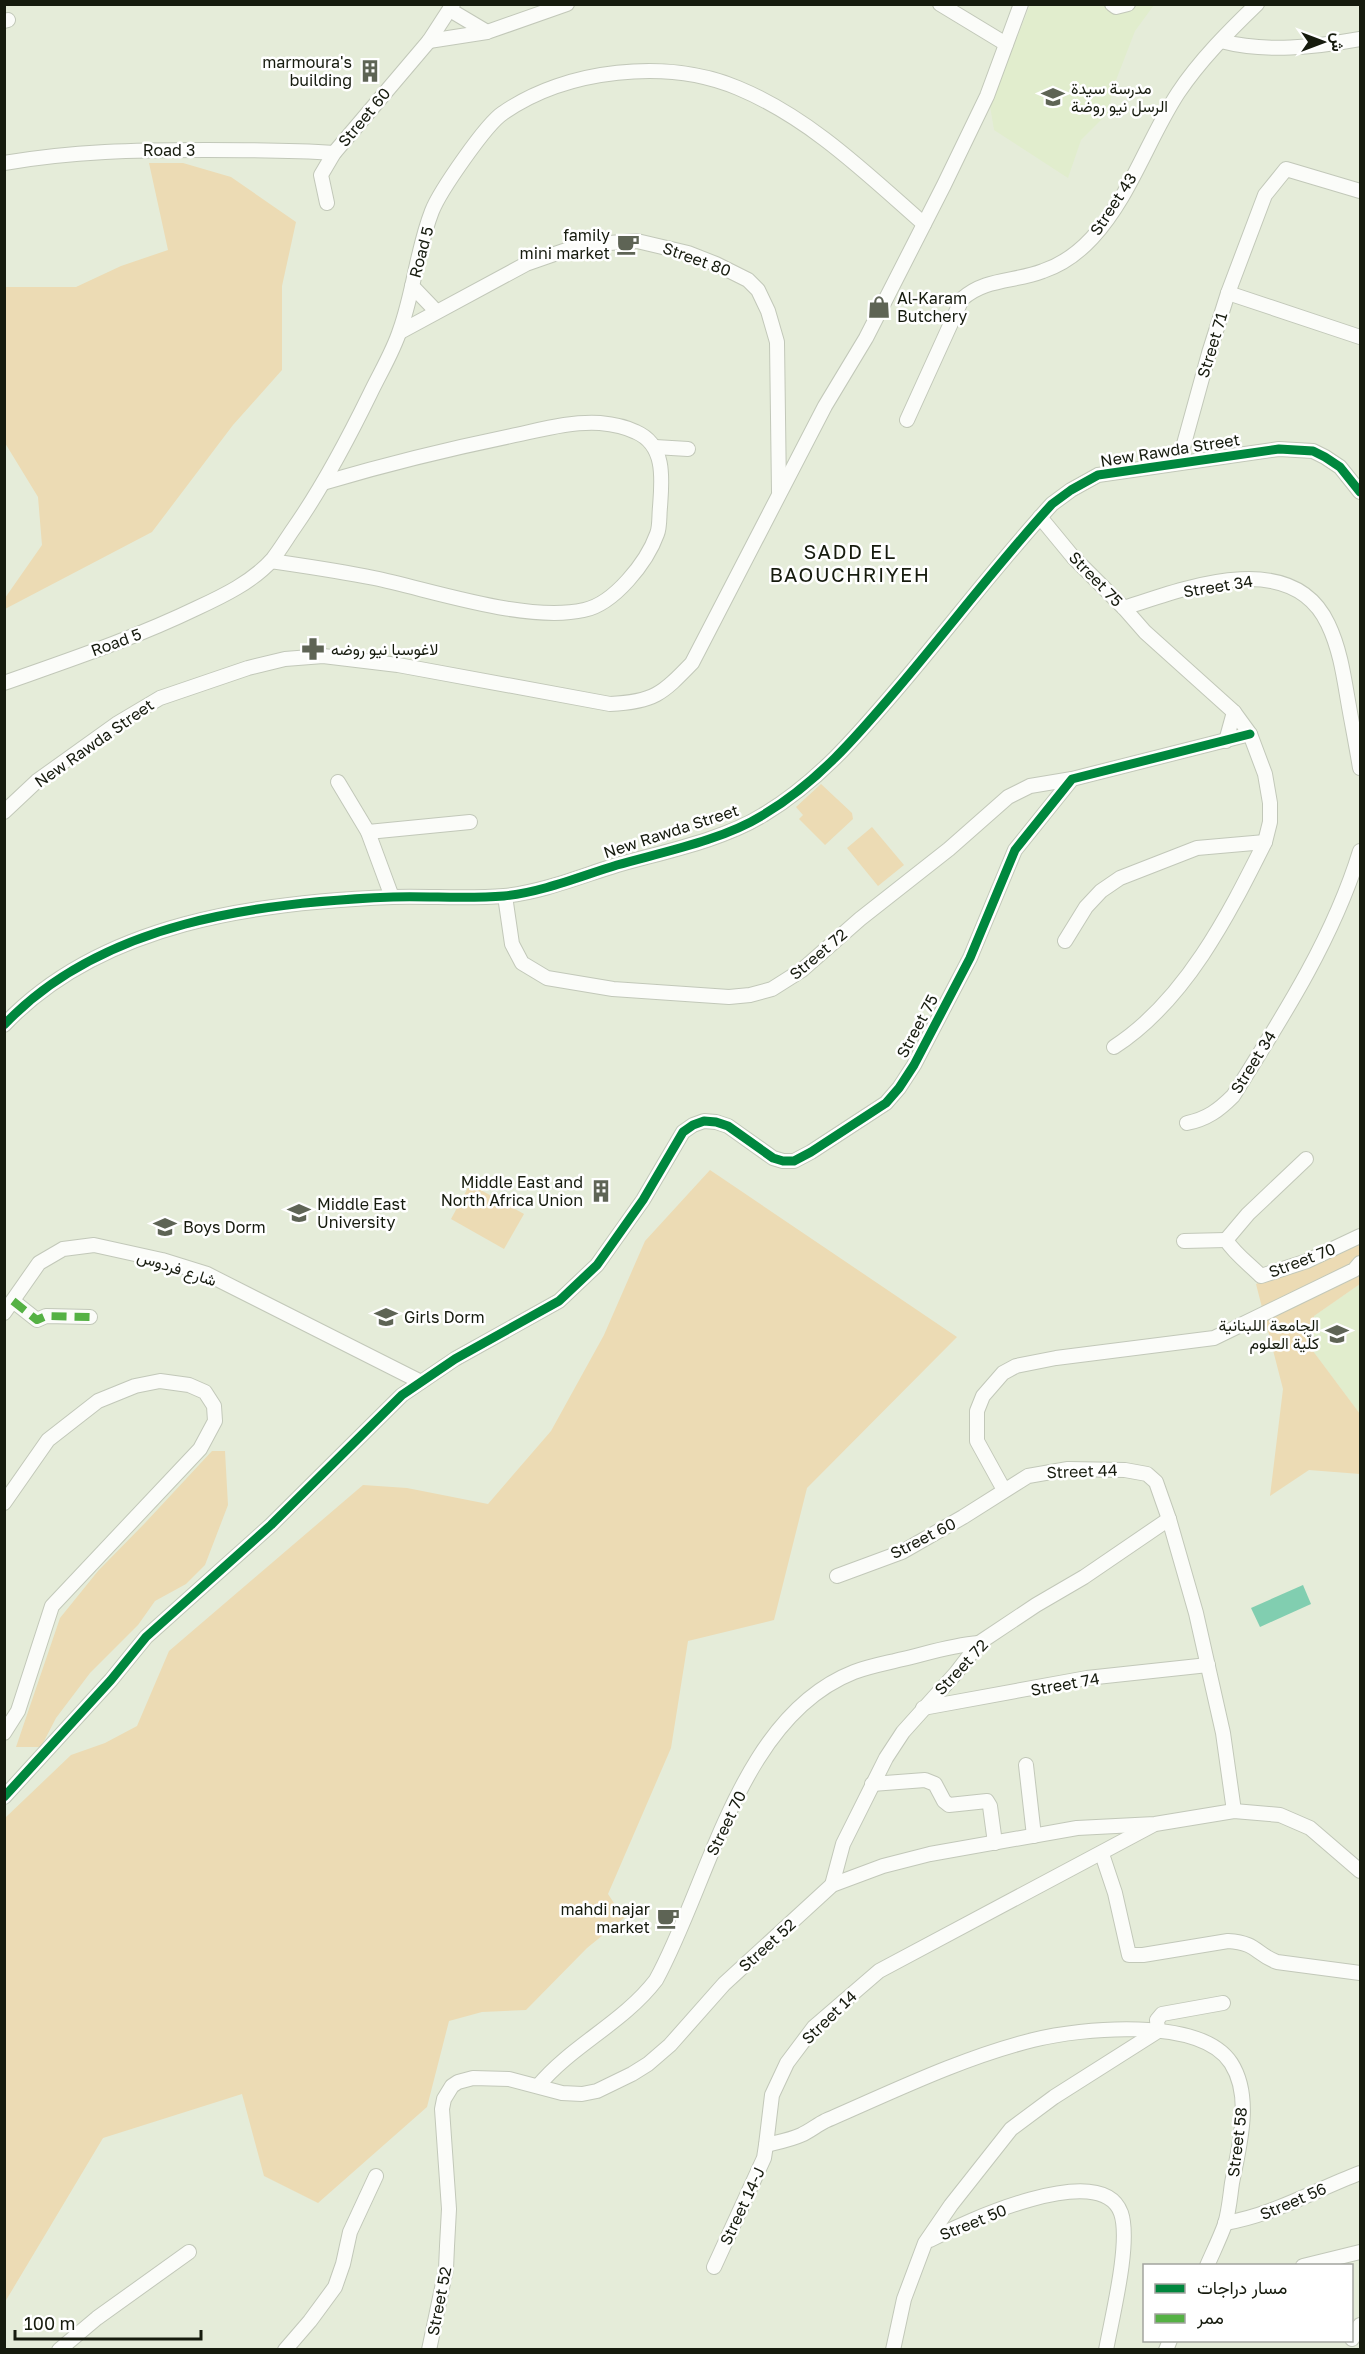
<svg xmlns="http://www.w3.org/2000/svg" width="1365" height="2354" viewBox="0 0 1365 2354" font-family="'Golos Text',Vazirmatn,sans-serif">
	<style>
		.built { fill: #e1edcd }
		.green { fill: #ecdbb4 }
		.water { fill: #81ceb0 }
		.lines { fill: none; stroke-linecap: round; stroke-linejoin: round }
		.street-casing { stroke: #c2c8b9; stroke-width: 16 }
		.street { stroke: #fbfcf9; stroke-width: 14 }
		.quiet { stroke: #55b144; stroke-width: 8; stroke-dasharray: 15 8; stroke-linecap: butt }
		.cycleway-casing { stroke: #fff; stroke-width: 13 }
		.cycleway { stroke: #00873e; stroke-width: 9 }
		.labels { text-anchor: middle; stroke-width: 5; stroke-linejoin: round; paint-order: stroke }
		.poi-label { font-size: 16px; fill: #161b0e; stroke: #fff; text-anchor: start }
		.street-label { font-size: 16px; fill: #161b0e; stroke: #fff }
		.quarter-label { font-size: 20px; letter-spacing: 1.5px; fill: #161b0e; stroke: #fff }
	</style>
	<rect width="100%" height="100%" fill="#e5ecd9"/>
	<g class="built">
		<polygon points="1030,5 1154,5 1135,31 1113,88 1108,113 1081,140 1068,178 994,130 990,106"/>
		<polygon points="1360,1284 1360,1414 1313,1351 1314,1316"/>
	</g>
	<g class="green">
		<polygon points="149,163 183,163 231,177 296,222 282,286 282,370 233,425 152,532 5,609 5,598 42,545 38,497 5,443 5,287 76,287 121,266 168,250"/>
		<polygon points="821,784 852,813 853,819 825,845 799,819 803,815 796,807"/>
		<polygon points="872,827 904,865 878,886 847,848"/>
		<polygon points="710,1170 957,1337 807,1488 774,1620 688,1641 671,1748 608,1894 624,1918 587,1948 526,2010 482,2012 449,2021 427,2107 318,2203 264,2176 242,2094 103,2138 5,2302 5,1818 71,1755 105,1743 137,1726 169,1651 363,1485 407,1488 488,1504 551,1431 604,1335 645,1241"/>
		<polygon points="470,1184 524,1214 504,1249 451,1219"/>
		<polygon points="1360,1239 1360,1284 1314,1316 1313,1351 1360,1414 1360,1474 1309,1470 1270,1496 1283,1389 1256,1284"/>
		<polygon points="212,1451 225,1451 228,1505 205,1565 186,1584 155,1601 138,1625 90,1673 56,1718 41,1747 16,1747 60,1618 98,1571 145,1523"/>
	</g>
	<polygon class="water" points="1303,1585 1311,1604 1260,1627 1251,1608"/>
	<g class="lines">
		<g class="street-casing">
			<g id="street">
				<polyline points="940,4 1006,44"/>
				<polyline points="1112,4 1116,7 1128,4"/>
				<polyline points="450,10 487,32"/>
				<polyline points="4,21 8,20"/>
				<polyline points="429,41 487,32 567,4"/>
				<path d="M1221,41c45,12 94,6 139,-2"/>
				<path d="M4,163c70,-12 132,-13 202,-13 43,0 85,0 128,3"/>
				<polyline points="327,203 321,175 334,153 429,41 453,4"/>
				<polyline points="412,286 436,311"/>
				<polyline points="1228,293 1360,337"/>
				<polyline points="400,332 526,264 569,249 595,244 637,241 688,253 716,264 748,280 758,290 768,311 777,342 779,492"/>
				<path d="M907,420l55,-121c23,-21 53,-17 81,-28 18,-6 36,-19 49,-33 38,-41 56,-99 86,-145 22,-33 51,-62 79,-89"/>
				<polyline points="655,447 688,449"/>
				<polyline points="1179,462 1209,353 1228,293 1265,195 1286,169 1360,191"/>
				<path d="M1040,517l33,40 51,51 21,24 89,80 16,22 15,40 5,29v19l-5,20c-37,74 -80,159 -151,205"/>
				<path d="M271,561c34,5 69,10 103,17 58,12 153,45 210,32 30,-6 63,-48 73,-76 3,-7 2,-18 3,-27 2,-27 6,-62 -24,-75 -10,-5 -25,-8 -36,-9 -29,-2 -60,7 -89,13 -63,13 -124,28 -185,46"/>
				<path d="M1124,608c60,-20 168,-61 204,16 11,23 15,47 19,71 4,24 9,48 13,73"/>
				<path d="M4,683c65,-23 131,-45 193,-75 26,-12 55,-26 75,-48 8,-10 15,-22 22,-32 30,-43 53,-87 76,-134 10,-21 23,-42 30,-64 14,-39 17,-81 32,-119 8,-20 54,-87 71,-98 63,-44 164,-55 235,-25 72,30 128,85 186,136"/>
				<polyline points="1226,741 1234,712"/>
				<polyline points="338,782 368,832 392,897"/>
				<path d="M4,812l33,-31 81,-58 42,-25 88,-30 37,-9 38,-3 75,9 212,39c44,-2 52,-10 82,-41l133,-257 41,-68 78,-153 43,-89 34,-92"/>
				<polyline points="368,832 470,822"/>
				<polyline points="505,896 512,944 522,963 547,978 613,989 729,997 750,995 772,989 802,970 860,919 949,849 1008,797 1030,786 1072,779"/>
				<polyline points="1065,941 1086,907 1101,891 1120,878 1197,848 1265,842"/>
				<path d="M4,1025c97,-103 255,-123 389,-128 37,-1 75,2 111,-1 39,-4 77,-20 113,-31 46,-13 106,-25 146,-50 54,-32 94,-79 134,-126 52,-61 101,-126 155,-185l19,-14 27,-15 181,-26 34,2 12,6 15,10 20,25"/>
				<path d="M1187,1123c20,-4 32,-13 46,-27 49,-78 100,-157 127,-245"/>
				<path d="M1306,1159l-58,55 -22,26c9,14 23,24 35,36l46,-15 53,-25"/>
				<polyline points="1184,1241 1226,1240"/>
				<polyline points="13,1301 37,1320 46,1316 90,1317"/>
				<polyline points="4,1313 39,1263 63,1249 94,1245 162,1260 207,1274 421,1382"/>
				<polyline points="1004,1490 977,1441 977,1411 983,1396 1003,1373 1016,1366 1056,1358 1214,1338 1354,1270 1360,1263"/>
				<polyline points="4,1503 48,1440 98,1401 135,1386 160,1381 189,1385 205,1392 214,1406 215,1421 200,1449 52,1606 18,1711 4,1733"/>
				<polyline points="837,1576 902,1552 963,1517 1028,1476 1068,1469 1125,1470 1147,1474 1156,1482 1169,1519 1196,1613 1223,1733 1234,1811"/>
				<polyline points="923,1708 1087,1678 1208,1665"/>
				<polyline points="1026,1765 1034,1836"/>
				<polyline points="872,1784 925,1780 935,1784 944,1801 949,1805 987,1801 990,1806 995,1843"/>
				<polyline points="4,1797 111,1680 146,1637 271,1525 402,1395 455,1359 559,1301 597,1265 643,1200 683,1132 693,1125 704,1121 716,1122 728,1126 773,1158 783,1161 794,1161 811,1152 886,1103 899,1088 914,1065 970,958 1015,850 1072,779 1250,734"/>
				<path d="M1153,1825l-274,146 -65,56 -27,36 -15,32 -6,50c12,-3 24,-5 35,-10 9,-4 16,-10 24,-14 67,-29 136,-63 208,-81 48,-12 167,-24 198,23 22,34 8,84 1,120 -2,14 -3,28 -7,41 -5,14 -12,28 -18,42"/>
				<path d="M1102,1854l13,39 14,62h14l85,-14c30,2 27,13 49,21l83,11"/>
				<polyline points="832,1885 843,1844 886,1758 903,1732 956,1673 979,1643 1036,1605 1084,1577 1169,1519"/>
				<polyline points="1158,2031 1157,2020 1162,2014 1223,2003"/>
				<path d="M538,2086c34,-41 85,-63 118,-106 54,-98 83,-263 198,-308 16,-6 33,-9 49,-13 25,-6 50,-14 76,-16"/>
				<path d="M1225,2223c48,-8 90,-33 135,-50"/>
				<path d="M930,2240c33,-17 171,-82 191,-27 10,29 -9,104 -15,137"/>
				<polyline points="1303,2266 1360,2252"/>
				<polyline points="714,2267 764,2158 766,2145"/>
				<polyline points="1352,2339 1360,2325"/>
				<polyline points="59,2350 97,2318 189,2252"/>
				<polyline points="285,2350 310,2321 335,2287 343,2264 350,2232 376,2176"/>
				<polyline points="429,2350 446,2269 447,2246 449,2209 442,2109 444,2099 452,2086 458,2082 473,2078 509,2079 562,2093 582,2094 597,2091 632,2074 648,2064 670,2045 724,1984 832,1885 883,1866 930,1854 1077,1828 1155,1824 1234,1811 1280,1815 1310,1828 1360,1871"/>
				<polyline points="893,2350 904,2299 925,2243 951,2205 1011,2129 1054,2097 1158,2031"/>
				<polyline points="1166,2350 1170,2340"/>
			</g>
		</g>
		<use href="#street" class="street"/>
		<polyline class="quiet" points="13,1301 37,1320 46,1316 90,1317"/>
		<g class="cycleway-casing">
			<g id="cycleway">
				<path d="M4,1025c97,-103 255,-123 389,-128 37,-1 75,2 111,-1 39,-4 77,-20 113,-31 46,-13 106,-25 146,-50 54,-32 94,-79 134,-126 52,-61 101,-126 155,-185l19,-14 27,-15 181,-26 34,2 12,6 15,10 20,25"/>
				<polyline points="4,1797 111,1680 146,1637 271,1525 402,1395 455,1359 559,1301 597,1265 643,1200 683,1132 693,1125 704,1121 716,1122 728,1126 773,1158 783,1161 794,1161 811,1152 886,1103 899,1088 914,1065 970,958 1015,850 1072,779 1250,734"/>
			</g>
		</g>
		<use href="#cycleway" class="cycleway"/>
	</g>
	<defs>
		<g id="building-bare" transform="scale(1.8)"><path d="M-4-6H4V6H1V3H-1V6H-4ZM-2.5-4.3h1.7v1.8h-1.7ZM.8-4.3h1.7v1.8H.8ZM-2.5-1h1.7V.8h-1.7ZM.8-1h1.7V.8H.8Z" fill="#5e6455" stroke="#fff" stroke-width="2.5" paint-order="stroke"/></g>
		<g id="school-bare" transform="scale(1.8)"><path d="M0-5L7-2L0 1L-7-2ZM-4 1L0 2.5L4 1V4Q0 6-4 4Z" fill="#5e6455" stroke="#fff" stroke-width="2.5" paint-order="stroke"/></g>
		<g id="cafe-bare" transform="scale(1.8)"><path d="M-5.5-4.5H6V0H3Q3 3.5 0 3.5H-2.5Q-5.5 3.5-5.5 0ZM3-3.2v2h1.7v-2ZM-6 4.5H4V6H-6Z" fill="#5e6455" stroke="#fff" stroke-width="2.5" paint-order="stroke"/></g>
		<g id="shop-bare" transform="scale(1.8)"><path d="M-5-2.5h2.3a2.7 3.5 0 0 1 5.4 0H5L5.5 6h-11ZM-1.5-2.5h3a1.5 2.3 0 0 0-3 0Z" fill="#5e6455" stroke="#fff" stroke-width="2.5" paint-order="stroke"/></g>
		<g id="pharmacy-bare" transform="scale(1.8)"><path d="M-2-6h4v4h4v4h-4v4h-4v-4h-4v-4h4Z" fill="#5e6455" stroke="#fff" stroke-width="2.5" paint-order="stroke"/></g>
		<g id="university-bare" transform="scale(1.8)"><path d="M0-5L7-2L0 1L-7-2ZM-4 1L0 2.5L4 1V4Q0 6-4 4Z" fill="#5e6455" stroke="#fff" stroke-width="2.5" paint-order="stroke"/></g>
	</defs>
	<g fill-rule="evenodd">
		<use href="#building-bare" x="370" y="71"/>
		<use href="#school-bare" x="1053" y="97"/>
		<use href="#cafe-bare" x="628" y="244"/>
		<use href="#shop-bare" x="879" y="307"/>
		<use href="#pharmacy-bare" x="313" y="649"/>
		<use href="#building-bare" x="601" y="1191"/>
		<use href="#university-bare" x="299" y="1213"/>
		<use href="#university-bare" x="165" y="1227"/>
		<use href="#university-bare" x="386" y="1317"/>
		<use href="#university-bare" x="1337" y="1334"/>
		<use href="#cafe-bare" x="668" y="1918"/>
	</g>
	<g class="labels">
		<g class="poi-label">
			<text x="352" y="68" text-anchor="end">marmoura's<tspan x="352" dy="18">building</tspan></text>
			<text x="1071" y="94">مدرسة سيدة<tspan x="1071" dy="18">الرسل نيو روضة</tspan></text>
			<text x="610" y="241" text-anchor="end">family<tspan x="610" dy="18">mini market</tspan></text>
			<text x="897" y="304">Al-Karam<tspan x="897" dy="18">Butchery</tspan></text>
			<text x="331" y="655">لاغوسبا نيو روضه</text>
			<text x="583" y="1188" text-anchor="end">Middle East and<tspan x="583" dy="18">North Africa Union</tspan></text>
			<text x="317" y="1210">Middle East<tspan x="317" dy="18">University</tspan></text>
			<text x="183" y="1233">Boys Dorm</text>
			<text x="404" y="1323">Girls Dorm</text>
			<text x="1319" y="1331" text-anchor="end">الجامعة اللبنانية<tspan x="1319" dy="18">كلّية العلوم</tspan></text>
			<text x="650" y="1915" text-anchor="end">mahdi najar<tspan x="650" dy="18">market</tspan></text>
		</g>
		<g class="street-label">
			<text transform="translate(364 117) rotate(-50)" y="6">Street 60</text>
			<text x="169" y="156">Road 3</text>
			<text transform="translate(1113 204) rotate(-57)" y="6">Street 43</text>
			<text transform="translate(421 252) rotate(-75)" y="6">Road 5</text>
			<text transform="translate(697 259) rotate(20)" y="6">Street 80</text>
			<text transform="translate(1212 345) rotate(-73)" y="6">Street 71</text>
			<text transform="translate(1170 450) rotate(-9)" y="6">New Rawda Street</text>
			<text transform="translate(1096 579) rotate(46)" y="6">Street 75</text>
			<text transform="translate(1218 586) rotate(-9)" y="6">Street 34</text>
			<text transform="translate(116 642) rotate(-20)" y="6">Road 5</text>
			<text transform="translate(94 743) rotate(-35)" y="6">New Rawda Street</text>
			<text transform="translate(671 831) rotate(-18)" y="6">New Rawda Street</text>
			<text transform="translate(818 954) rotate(-40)" y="6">Street 72</text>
			<text transform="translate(917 1026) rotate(-62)" y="6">Street 75</text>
			<text transform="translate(1253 1062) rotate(-58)" y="6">Street 34</text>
			<text transform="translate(1302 1260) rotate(-21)" y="6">Street 70</text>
			<text transform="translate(177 1268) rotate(18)" y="6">شارع فردوس</text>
			<text transform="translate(1082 1471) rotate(-2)" y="6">Street 44</text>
			<text transform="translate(923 1538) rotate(-27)" y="6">Street 60</text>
			<text transform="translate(961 1667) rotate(-47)" y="6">Street 72</text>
			<text transform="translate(1065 1684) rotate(-10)" y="6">Street 74</text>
			<text transform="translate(726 1823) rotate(-64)" y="6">Street 70</text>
			<text transform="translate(767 1945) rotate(-42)" y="6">Street 52</text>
			<text transform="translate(829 2017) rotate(-44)" y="6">Street 14</text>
			<text transform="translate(1237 2142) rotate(-83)" y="6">Street 58</text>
			<text transform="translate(1293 2201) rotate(-23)" y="6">Street 56</text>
			<text transform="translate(742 2206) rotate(-65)" y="6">Street 14-J</text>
			<text transform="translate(973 2222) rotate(-22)" y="6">Street 50</text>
			<text transform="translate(439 2301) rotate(-79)" y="6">Street 52</text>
		</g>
		<g class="quarter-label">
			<text x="850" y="559">SADD EL<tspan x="850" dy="23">BAOUCHRIYEH</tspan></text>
		</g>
	</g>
	<rect width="1365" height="2354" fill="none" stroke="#161b0e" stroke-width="12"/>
	<rect x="1143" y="2264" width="210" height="78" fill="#ffffff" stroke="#a2a49f" stroke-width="1.5"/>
	<rect x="1155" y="2284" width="30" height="9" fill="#00873e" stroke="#a2a49f" stroke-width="1.5"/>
	<text x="1197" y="2294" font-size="18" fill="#161b0e">مسار دراجات</text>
	<rect x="1155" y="2314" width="30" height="9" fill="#55b144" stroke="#a2a49f" stroke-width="1.5"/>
	<text x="1197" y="2324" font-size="18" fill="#161b0e">ممر</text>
	<g transform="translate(1323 42) rotate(90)" stroke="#ffffff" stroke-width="4.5" paint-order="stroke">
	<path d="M0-4.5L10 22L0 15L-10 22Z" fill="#161b0e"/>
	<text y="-9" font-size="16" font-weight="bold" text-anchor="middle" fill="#161b0e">ش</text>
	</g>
	<path d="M15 2330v9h186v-9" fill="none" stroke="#161b0e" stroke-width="3"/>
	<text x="24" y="2330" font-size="18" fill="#161b0e" stroke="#ffffff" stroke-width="4.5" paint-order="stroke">100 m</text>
</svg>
